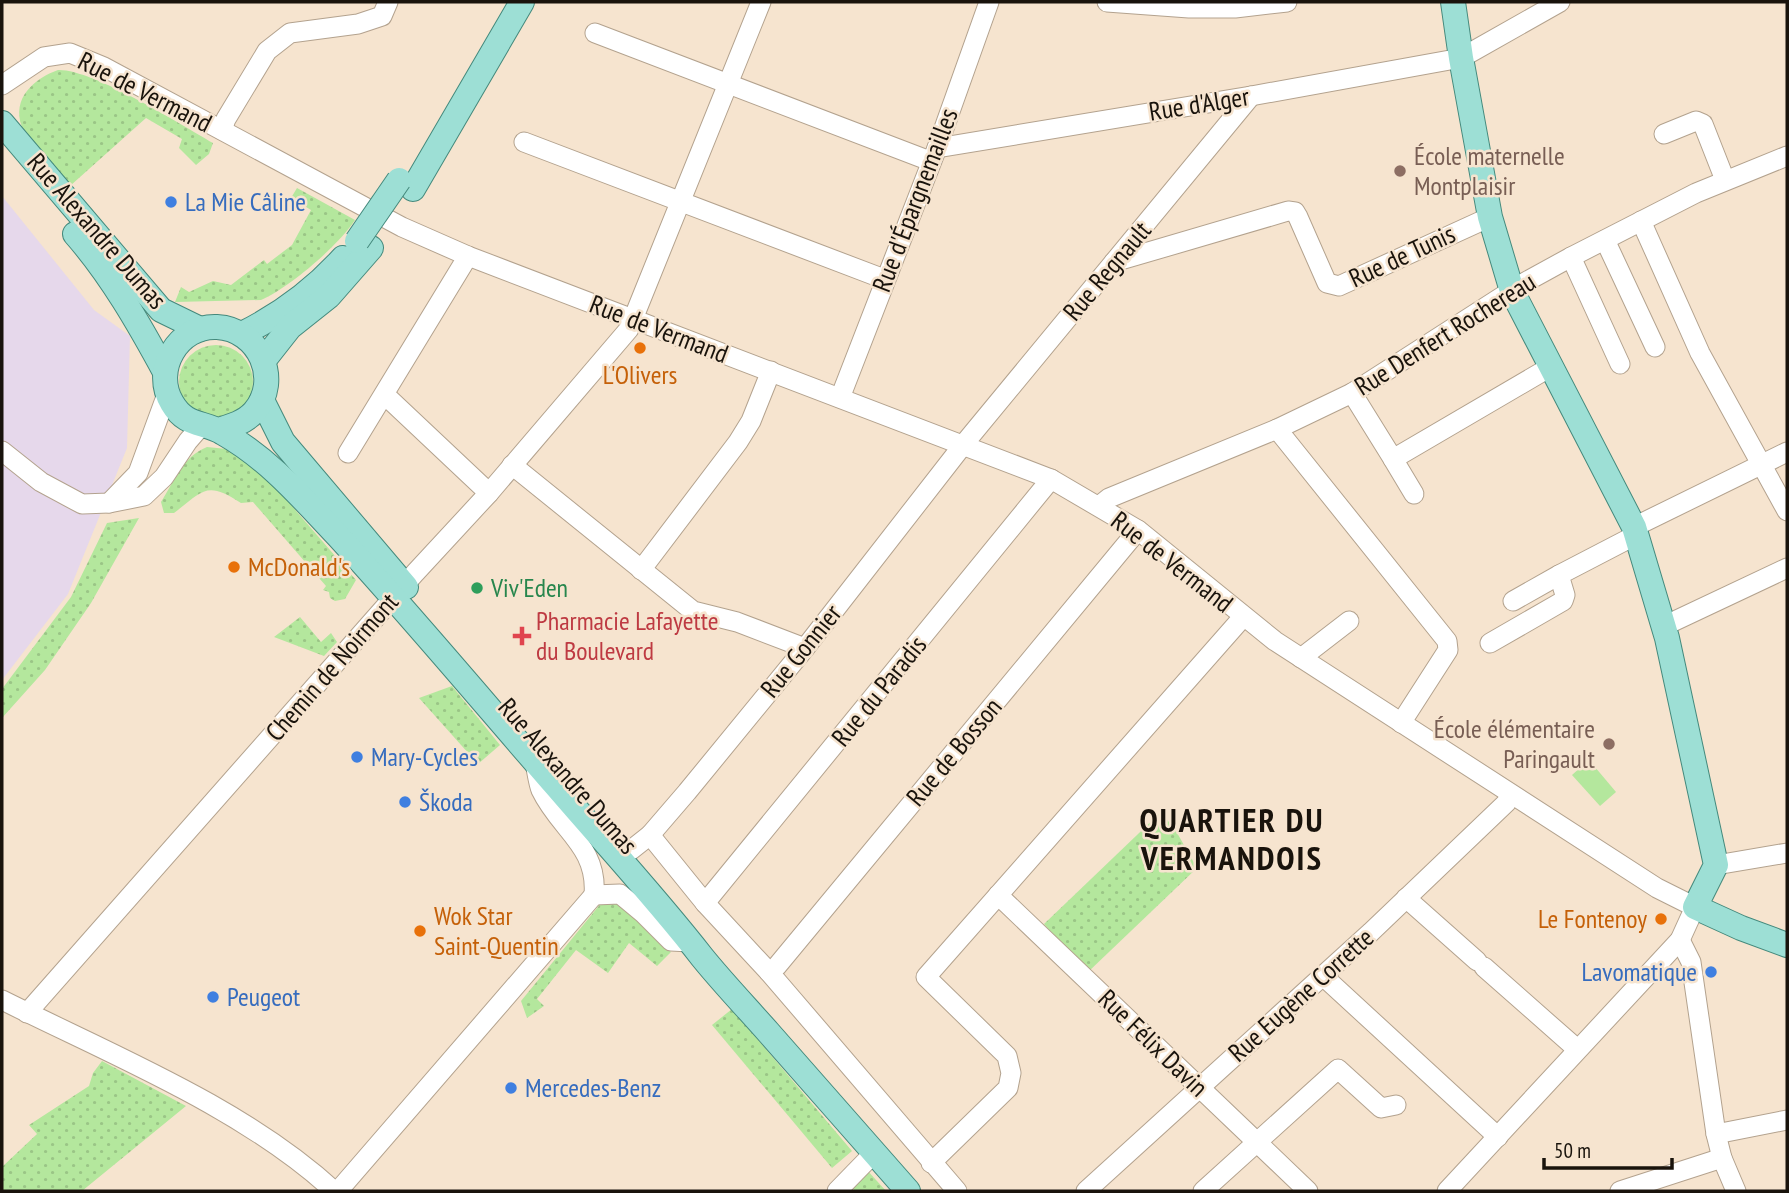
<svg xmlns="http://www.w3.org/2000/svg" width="1789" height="1193" viewBox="0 0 1789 1193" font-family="'PT Sans Narrow',sans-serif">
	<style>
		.industrial { fill: #e6d8eb }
		.grass { fill: url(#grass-dots) }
		.pitch { fill: #b4e79d }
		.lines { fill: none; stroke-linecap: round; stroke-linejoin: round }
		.minor-casing { stroke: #b3a28e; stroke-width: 21 }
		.major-casing { stroke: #44897c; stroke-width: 26 }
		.minor { stroke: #fff; stroke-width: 19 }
		.major { stroke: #9ddfd5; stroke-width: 24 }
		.major-bridge-casing { stroke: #44897c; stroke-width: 26; stroke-linecap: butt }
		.major-bridge { stroke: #9ddfd5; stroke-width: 24 }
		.education-dot { fill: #8d6e63; stroke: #f6e4cf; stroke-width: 2.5 }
		.shop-dot { fill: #3f7fe0; stroke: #f6e4cf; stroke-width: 2.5 }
		.food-dot { fill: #e8710a; stroke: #f6e4cf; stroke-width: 2.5 }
		.leisure-dot { fill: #2e9e5b; stroke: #f6e4cf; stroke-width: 2.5 }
		.health-dot { fill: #e0444e; stroke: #f6e4cf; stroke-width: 2.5 }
		.labels { text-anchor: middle; stroke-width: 5; stroke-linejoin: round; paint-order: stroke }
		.street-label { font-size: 26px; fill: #19130c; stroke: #f6e4cf }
		.education-label { font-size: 26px; fill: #785e54; stroke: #f6e4cf; text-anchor: start }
		.shop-label { font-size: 26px; fill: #366cbe; stroke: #f6e4cf; text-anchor: start }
		.food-label { font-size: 26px; fill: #c56008; stroke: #f6e4cf; text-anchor: start }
		.leisure-label { font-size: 26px; fill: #27864d; stroke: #f6e4cf; text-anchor: start }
		.health-label { font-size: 26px; fill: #be3a42; stroke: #f6e4cf; text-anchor: start }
		.district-label { font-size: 33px; font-weight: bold; letter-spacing: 2px; fill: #19130c; stroke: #f6e4cf }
	</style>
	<defs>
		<pattern id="grass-dots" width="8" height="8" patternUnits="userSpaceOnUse" patternTransform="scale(1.75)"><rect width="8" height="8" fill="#b4e79d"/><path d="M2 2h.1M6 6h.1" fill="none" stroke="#9ac586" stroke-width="1.8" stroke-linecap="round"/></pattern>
	</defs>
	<rect width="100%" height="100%" fill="#f6e4cf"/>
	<polygon class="industrial" points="2,196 94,310 130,336 127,448 68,594 2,680"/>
	<g class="grass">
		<path d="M58,70c35,-1 122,54 155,73l-4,11 -13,11 -17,-17 3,-9 -36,-21 -76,68c-11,-14 -42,-44 -48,-59 -11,-29 13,-49 36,-57z"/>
		<path d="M297,188l58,32c-17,26 -66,68 -94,80l-86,2 6,-15 8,5 24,-11 18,4 33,-25 3,4 25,-19 19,-35 -20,-12z"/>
		<circle cx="216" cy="382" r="37"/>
		<path d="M207,447l20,2 43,27 27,36 59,68 -11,19 -10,2 -5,-3 -1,-6 -6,-2 3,-4 -73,-84 -12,1c-35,-23 -38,-12 -67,10h-10l-3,-11c13,-20 22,-46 46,-55z"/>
		<polygon points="139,518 91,603 45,670 2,718 2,689 71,597 107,523"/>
		<polygon points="300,617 321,642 331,633 337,642 324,656 274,637"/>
		<polygon points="452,686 500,745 478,764 419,698"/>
		<polygon points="1161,812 1176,831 1197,868 1087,973 1044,924"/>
		<polygon points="615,901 671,952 657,966 629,943 608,973 576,950 537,999 544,1006 527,1018 521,1001 602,902"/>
		<polygon points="732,1009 852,1151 832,1168 712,1025"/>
		<polygon points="102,1061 186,1106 82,1191 2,1191 2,1167 37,1134 29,1125 89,1086 93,1073"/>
		<polygon points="867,1170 886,1191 855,1191 852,1188"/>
	</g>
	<polygon class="pitch" points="1589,760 1616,792 1600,806 1572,775"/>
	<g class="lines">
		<g class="minor-casing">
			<g id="minor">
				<polyline points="1107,2 1189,8 1235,8 1287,2"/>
				<polyline points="595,33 930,161"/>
				<polyline points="2,85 44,57 70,53 104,67 402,227 468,256 1051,479 1138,530 1275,641 1657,888 1695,907 1680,940 1447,1191"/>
				<polyline points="222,130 226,119 267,51 290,33 358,24 382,16 388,2"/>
				<polyline points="1664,134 1696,121 1703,124 1725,180"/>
				<polyline points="524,142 884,279"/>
				<polyline points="937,148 1251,96 1461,58 1560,2"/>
				<polyline points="1641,221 1700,353 1787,511"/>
				<polyline points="1605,240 1655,347"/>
				<polyline points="1571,257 1620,364"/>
				<polyline points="1114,262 1288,211 1295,212 1298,217 1327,283 1339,286 1490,217"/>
				<polyline points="1352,393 1393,459 1552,366"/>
				<polyline points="385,395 489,493"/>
				<polyline points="840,398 937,148 989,2"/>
				<polyline points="1277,429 1447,641 1448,650 1401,723"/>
				<polyline points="2,451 41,482 82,504 109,503 144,496 164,477 188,441 201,426"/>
				<polyline points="348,453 468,256"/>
				<polyline points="1393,459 1414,494"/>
				<polyline points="512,465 693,611 737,622 805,648"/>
				<polyline points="109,503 138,473 167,394"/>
				<polyline points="1099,506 1109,498 1277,429 1352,393 1520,285 1571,257 1696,193 1787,156"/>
				<polyline points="1634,527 1787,452"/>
				<polyline points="641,570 738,442 751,421 771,371"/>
				<polyline points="1513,601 1559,575"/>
				<polyline points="1664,626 1787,568"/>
				<polyline points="1490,643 1563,601 1565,595 1559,575 1636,535"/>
				<polyline points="1301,658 1349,621"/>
				<path d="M535,763c2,9 3,19 6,27 19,40 57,56 53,105"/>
				<polyline points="650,835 705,903 769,972 957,1191"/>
				<polyline points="631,850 650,835 687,792 805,648 963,445 1251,96"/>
				<polyline points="1716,865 1787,853"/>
				<polyline points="594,895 620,894 644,914 671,941 690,942"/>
				<polyline points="998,895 1308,1191"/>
				<polyline points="1406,898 1477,961"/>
				<polyline points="705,903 1051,479"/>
				<polyline points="1680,940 1691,962 1716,1134 1722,1158 1736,1191"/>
				<polyline points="1484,967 1577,1049"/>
				<polyline points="769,972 777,966 1138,530"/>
				<polyline points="1323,976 1498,1137"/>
				<path d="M2,1000c110,55 242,108 332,191"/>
				<polyline points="27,1013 415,573 489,493 629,329 761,2"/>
				<polyline points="1716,1134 1787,1120"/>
				<polyline points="931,1163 1008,1088 1011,1073 1007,1056 926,977 1243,617"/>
				<polyline points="338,1191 594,895"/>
				<polyline points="837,1191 874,1153"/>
				<polyline points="1086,1191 1371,932 1506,803 1510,795"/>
				<polyline points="1203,1191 1338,1069 1381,1108 1396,1105"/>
				<polyline points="1620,1191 1722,1158"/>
			</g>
		</g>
		<g class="major-casing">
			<g id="major">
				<polyline points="1453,2 1461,58 1490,217 1512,291 1634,527 1667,638 1716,865 1695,907 1741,928 1787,945"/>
				<polyline points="2,123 161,310 200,329"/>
				<polyline points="413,189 522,2"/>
				<path d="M75,234c36,41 64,90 90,138"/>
				<path d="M242,334c38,-19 73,-45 101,-76"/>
				<polyline points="264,360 290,327 329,296 371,248"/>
				<polyline points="262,400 283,442 406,587"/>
				<path d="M218,430c14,-4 27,-8 36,-18 28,-32 5,-83 -37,-85 -39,-2 -65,43 -45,76 14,24 31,18 51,30 46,26 79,65 115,103 75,82 146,167 219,251 48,56 99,111 145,170 21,26 45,51 67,76 46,53 93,105 139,158"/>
			</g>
		</g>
		<use href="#minor" class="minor"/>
		<use href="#major" class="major"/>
		<g class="major-bridge-casing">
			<polyline id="major-bridge" points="357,241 399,180"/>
		</g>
		<use href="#major-bridge" class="major-bridge"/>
	</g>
	<g class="education-dot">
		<circle cx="1400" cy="171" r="7"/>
		<circle cx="1609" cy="744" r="7"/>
	</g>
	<g class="shop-dot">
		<circle cx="171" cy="202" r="7"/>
		<circle cx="357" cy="757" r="7"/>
		<circle cx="405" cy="802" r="7"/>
		<circle cx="1711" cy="972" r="7"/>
		<circle cx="213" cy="997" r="7"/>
		<circle cx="511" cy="1088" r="7"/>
	</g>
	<g class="food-dot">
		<circle cx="640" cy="348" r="7"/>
		<circle cx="234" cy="567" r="7"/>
		<circle cx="1661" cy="919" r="7"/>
		<circle cx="420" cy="931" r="7"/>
	</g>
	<circle class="leisure-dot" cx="477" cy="588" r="7"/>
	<path class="health-dot" d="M518.5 625.5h7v7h7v7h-7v7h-7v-7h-7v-7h7z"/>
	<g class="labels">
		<g class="street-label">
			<text transform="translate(145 92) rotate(27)" y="9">Rue de Vermand</text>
			<text transform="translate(1199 104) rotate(-9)" y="9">Rue d'Alger</text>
			<text transform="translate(915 200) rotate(-69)" y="9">Rue d'Épargnemailles</text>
			<text transform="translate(97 231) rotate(49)" y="9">Rue Alexandre Dumas</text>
			<text transform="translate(1402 256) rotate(-25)" y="9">Rue de Tunis</text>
			<text transform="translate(1107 271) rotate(-50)" y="9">Rue Regnault</text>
			<text transform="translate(659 329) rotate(21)" y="9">Rue de Vermand</text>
			<text transform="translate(1445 334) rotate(-32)" y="9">Rue Denfert Rochereau</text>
			<text transform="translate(1172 562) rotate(38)" y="9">Rue de Vermand</text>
			<text transform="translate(801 651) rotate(-51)" y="9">Rue Gonnier</text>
			<text transform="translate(332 667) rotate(-49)" y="9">Chemin de Noirmont</text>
			<text transform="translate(879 691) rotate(-51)" y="9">Rue du Paradis</text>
			<text transform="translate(954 752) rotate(-50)" y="9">Rue de Bosson</text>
			<text transform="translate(568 776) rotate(49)" y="9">Rue Alexandre Dumas</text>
			<text transform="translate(1301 995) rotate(-42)" y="9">Rue Eugène Corrette</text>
			<text transform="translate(1153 1043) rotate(44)" y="9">Rue Félix Davin</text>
		</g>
		<g class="education-label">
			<text x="1414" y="165">École maternelle<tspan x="1414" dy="30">Montplaisir</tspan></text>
			<text x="1595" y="738" text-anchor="end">École élémentaire<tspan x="1595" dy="30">Paringault</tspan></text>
		</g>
		<g class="shop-label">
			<text x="185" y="211">La Mie Câline</text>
			<text x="371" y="766">Mary-Cycles</text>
			<text x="419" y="811">Škoda</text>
			<text x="1697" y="981" text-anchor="end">Lavomatique</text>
			<text x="227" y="1006">Peugeot</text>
			<text x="525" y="1097">Mercedes-Benz</text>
		</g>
		<g class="food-label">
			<text x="640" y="384" text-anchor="middle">L'Olivers</text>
			<text x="248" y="576">McDonald's</text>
			<text x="434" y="925">Wok Star<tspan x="434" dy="30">Saint-Quentin</tspan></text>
			<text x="1647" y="928" text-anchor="end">Le Fontenoy</text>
		</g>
		<g class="leisure-label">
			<text x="491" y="597">Viv'Eden</text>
		</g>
		<g class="health-label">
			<text x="536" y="630">Pharmacie Lafayette<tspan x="536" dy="30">du Boulevard</tspan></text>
		</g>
		<g class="district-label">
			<text x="1232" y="832">QUARTIER DU<tspan x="1232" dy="38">VERMANDOIS</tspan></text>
		</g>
	</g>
	<rect width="1789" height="1193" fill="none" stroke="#19130c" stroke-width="7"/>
	<path d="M1544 1158v10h128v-10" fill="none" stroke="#19130c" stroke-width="3.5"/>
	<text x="1554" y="1158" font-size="21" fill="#19130c" stroke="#f6e4cf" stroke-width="5" paint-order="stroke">50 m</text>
</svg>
